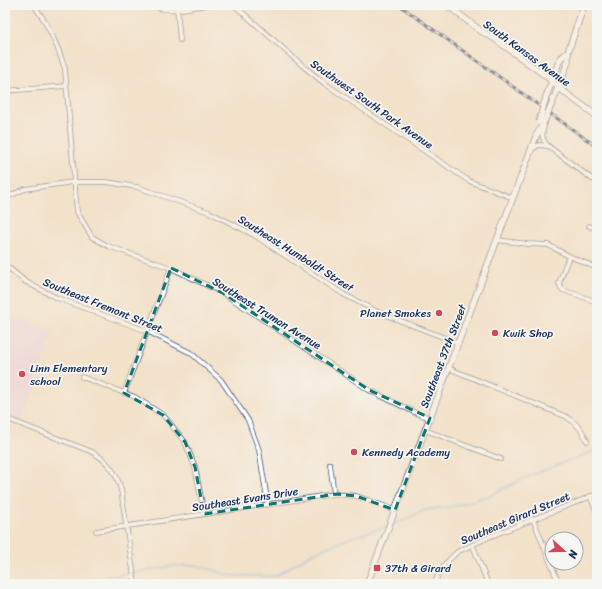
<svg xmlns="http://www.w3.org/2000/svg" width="602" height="589" viewBox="0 0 602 589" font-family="Sriracha,sans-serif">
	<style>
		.built { fill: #ecd1e9 }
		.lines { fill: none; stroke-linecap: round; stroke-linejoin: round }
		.stream { stroke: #66aedd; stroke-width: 1.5 }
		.minor-casing { stroke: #3b4a6e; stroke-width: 5.5 }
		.secondary-casing { stroke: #3b4a6e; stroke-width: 7 }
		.minor { stroke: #fff; stroke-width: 4 }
		.secondary { stroke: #fff; stroke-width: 5.5 }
		.rail-casing { stroke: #1b2f5e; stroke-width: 3 }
		.rail { stroke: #f6f6f2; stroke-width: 1.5; stroke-dasharray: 4.5; stroke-linecap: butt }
		.secondary-bridge-casing { stroke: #3b4a6e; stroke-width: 7; stroke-linecap: butt }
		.secondary-bridge { stroke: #fff; stroke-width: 5.5 }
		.marked { fill: none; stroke: #0f766e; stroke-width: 3; stroke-dasharray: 8 5; stroke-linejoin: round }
		.poi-dot { fill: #d1495b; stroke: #f6f6f2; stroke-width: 1.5 }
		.labels { text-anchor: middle; stroke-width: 3.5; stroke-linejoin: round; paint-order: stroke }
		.street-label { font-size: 11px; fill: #1b2f5e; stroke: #f6f6f2 }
		.poi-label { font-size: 11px; fill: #1b2f5e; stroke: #f6f6f2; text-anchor: start }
	</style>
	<rect width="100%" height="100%" fill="#f6f6f2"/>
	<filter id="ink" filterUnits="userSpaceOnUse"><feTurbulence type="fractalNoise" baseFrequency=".025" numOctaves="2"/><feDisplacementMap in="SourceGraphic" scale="8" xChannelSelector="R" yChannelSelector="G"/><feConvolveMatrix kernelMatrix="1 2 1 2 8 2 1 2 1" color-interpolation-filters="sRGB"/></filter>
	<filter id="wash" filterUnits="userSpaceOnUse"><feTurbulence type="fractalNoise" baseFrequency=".012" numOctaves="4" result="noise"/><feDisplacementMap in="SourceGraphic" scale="16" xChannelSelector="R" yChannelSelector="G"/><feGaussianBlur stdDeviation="0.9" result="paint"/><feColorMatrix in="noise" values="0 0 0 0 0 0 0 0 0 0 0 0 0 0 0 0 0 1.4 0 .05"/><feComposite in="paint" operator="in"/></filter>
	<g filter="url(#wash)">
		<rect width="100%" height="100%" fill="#f3e2cb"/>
		<polygon class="built" points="5,313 54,332 22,422 5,415"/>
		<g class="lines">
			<g class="stream">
				<polyline points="391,525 402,521 425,510 456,506 491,495 529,476 597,450"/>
				<polyline points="95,584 107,577 173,566 196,565 233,576 275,576 311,554 355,536 388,526"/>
			</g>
		</g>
	</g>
	<g filter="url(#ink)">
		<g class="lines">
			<g class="minor-casing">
				<g id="minor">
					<path d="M34,5c14,19 24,41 31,64l12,143 15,25 16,9 63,22 52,25 146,97 47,23 14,5"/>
					<path d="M152,5c14,9 40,2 55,0"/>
					<polyline points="234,5 303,66 324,83 469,181 513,198"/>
					<polyline points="177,8 180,40"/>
					<polyline points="5,91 66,86"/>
					<path d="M545,123c-3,11 -5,14 3,23l44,33 5,2"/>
					<polyline points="532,149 539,145 548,146"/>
					<polyline points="5,198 25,189 73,182 107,182 137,187 209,212 254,235 343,294 378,312 458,343"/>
					<polyline points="589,226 597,229"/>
					<polyline points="497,240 528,244 548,245 569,256 597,268"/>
					<polyline points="569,256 559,283 561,288 563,290 597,302"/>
					<polyline points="5,265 26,282 57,298 147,331 191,353 221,380 248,420 259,450 268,505"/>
					<path d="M448,368l119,49c9,6 16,13 20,24"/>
					<polyline points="82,377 135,397 163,415 185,442 195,467 204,514"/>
					<polyline points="124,393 171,268"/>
					<path d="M5,418l85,33c16,8 27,22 31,39l14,94"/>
					<polyline points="425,430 501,459"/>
					<polyline points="330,464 334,494"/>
					<polyline points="590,496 597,513"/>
					<polyline points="533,519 559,584"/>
					<polyline points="96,531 334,494 356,496 395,510"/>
					<polyline points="473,546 488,584"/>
					<polyline points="369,580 377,584"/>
					<polyline points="435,584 438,574 444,565 457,552 491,536 597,494"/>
				</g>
			</g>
			<g class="secondary-casing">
				<g id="secondary">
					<polyline points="447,5 481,31 495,39 546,76 564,92 597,116"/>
					<polyline points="546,97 560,59 568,52"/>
					<polyline points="553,101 568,62 568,52 584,5"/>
					<polyline points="367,584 531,150 536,136 543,124"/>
				</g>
			</g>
			<use href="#minor" class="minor"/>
			<use href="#secondary" class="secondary"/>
			<g class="rail-casing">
				<polyline id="rail" points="399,5 597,147"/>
			</g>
			<use href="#rail" class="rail"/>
			<g class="secondary-bridge-casing">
				<g id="secondary-bridge">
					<polyline points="539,122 546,97"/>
					<polyline points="543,124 553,101"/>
				</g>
			</g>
			<use href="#secondary-bridge" class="secondary-bridge"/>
		</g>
	</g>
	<path d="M0 0H602V589H0ZM171,268l52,25 146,97 61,28 -35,92 -39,-14 -19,-2 -133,20 -9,-47 -10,-25 -22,-27 -39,-22z" fill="#f3e2cb" fill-opacity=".55" fill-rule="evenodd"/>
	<path class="marked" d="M171,268l52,25 146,97 61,28 -35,92 -39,-14 -19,-2 -133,20 -9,-47 -10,-25 -22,-27 -39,-22z"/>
	<g class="poi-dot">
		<circle cx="439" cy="313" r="4"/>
		<circle cx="495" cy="333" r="4"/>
		<circle cx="22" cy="374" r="4"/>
		<circle cx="354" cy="452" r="4"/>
		<rect x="373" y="564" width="8" height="8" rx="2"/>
	</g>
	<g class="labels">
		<g class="street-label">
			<text transform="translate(527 53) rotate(36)" y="4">South Kansas Avenue</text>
			<text transform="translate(372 104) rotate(35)" y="4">Southwest South Park Avenue</text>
			<text transform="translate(296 253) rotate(32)" y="4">Southeast Humboldt Street</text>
			<text transform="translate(103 305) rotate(22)" y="4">Southeast Fremont Street</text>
			<text transform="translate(267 313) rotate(32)" y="4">Southeast Truman Avenue</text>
			<text transform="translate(443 356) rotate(-69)" y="4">Southeast 37th Street</text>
			<text transform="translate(245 499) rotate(-9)" y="4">Southeast Evans Drive</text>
			<text transform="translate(515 518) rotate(-23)" y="4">Southeast Girard Street</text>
		</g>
		<g class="poi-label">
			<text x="431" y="317" text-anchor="end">Planet Smokes</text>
			<text x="503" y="337">Kwik Shop</text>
			<text x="30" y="372">Linn Elementary<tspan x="30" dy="13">school</tspan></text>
			<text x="362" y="456">Kennedy Academy</text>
			<text x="385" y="572">37th &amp; Girard</text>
		</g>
	</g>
	<rect width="602" height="589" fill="none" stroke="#f6f6f2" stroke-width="20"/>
	<g transform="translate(564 551) rotate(111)"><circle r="19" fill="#f6f6f2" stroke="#9ea6b7"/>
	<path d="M0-3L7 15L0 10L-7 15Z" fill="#d1495b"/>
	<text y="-6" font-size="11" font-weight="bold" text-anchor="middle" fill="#1b2f5e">N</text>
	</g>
</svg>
